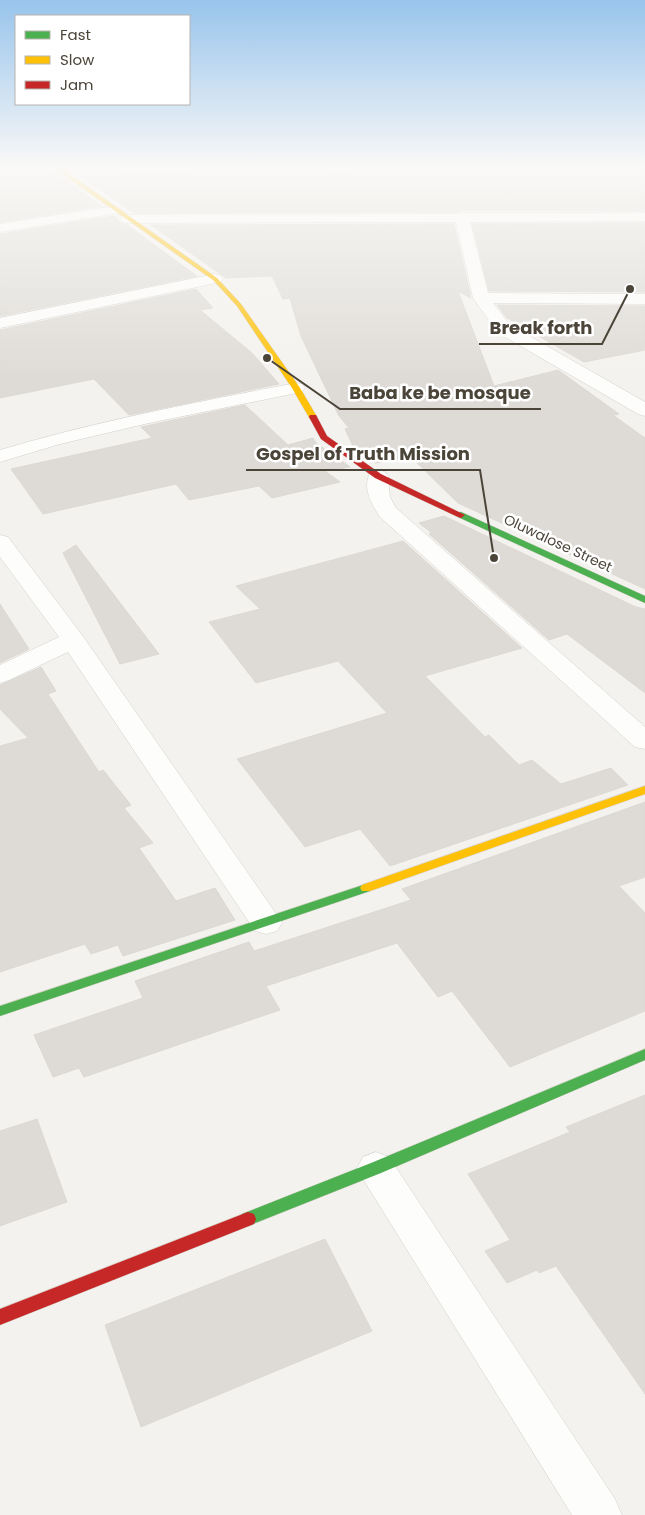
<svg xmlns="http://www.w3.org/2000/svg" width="645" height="1515" viewBox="0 0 645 1515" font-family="Poppins,sans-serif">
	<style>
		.building { fill: #dedbd6; stroke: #dcd9d4 }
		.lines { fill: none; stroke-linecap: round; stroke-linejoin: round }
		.street-casing { stroke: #d2d0cb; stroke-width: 1 }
		.fast-casing { stroke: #d3cfc5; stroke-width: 1 }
		.slow-casing { stroke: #d3cfc5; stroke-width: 1 }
		.jam-casing { stroke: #d3cfc5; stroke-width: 1 }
		.street { fill: #fdfdfc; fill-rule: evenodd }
		.fast { fill: #4caf50; fill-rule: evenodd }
		.slow { fill: #ffc107; fill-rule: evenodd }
		.jam { fill: #c62828; fill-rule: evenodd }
		.labels { text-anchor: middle; stroke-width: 5; stroke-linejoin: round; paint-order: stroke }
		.far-street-label { font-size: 14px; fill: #4b4439; stroke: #fff }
		.leader { fill: none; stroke: #4b4439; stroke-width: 2 }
		.callout-dot { fill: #4b4439; stroke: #fff; stroke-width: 2 }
		.callout-label { font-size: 18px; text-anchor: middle; font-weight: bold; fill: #4b4439; stroke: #fff; stroke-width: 5; stroke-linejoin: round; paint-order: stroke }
	</style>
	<rect width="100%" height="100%" fill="#f4f2ee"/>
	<g class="building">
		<polygon points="0,168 49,168 101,206 0,222"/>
		<polygon points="70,168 123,168 126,172 192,172 194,168 328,168 329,174 414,176 412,168 645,168 645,211 462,210 457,212 134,213"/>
		<polygon points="114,216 120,223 127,225 197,276 0,316 0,234"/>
		<polygon points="645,223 645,292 489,291 472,224"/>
		<polygon points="454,224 471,298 458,291 494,386 558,370 619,414 613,415 645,438 645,589 458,503 411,457 375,463 353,446 345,429 349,428 339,416 301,336 290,298 283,299 272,276 226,278 151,225"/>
		<polygon points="196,289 213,308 200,310 252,353 279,384 129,415 94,379 0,398 0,330"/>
		<polygon points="497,305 645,306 645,350 584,362 507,318"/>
		<polygon points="245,405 288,445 313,438 316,443 350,467 325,471 340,482 272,498 259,486 189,500 176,484 43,514 11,469 152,438 141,427"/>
		<polygon points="444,516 636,607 645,609 645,693 567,634 549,640 429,534 432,533 419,523"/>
		<polygon points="403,541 522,648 425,676 485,737 489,735 519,765 532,760 561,784 611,768 628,785 390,866 360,829 305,847 237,759 387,713 338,661 256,683 209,622 260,609 236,586"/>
		<polygon points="76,545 159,654 120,664 63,553"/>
		<polygon points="0,604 29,649 0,663"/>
		<polygon points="41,667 56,691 48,694 99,772 103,770 131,805 124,808 153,843 139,848 176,901 215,888 235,920 123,956 118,945 91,954 85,944 0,972 0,746 28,738 0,709 0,685"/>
		<polygon points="645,802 645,877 619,886 645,913 645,1011 510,1067 452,991 438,997 397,943 266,986 280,1010 84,1077 79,1068 53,1077 34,1035 143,998 135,981 249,942 254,951 411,900 402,889"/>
		<polygon points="645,1095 645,1394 556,1266 539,1273 537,1270 507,1283 485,1251 510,1240 468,1174 570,1132 566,1127"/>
		<polygon points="37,1119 67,1202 0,1226 0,1131"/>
		<polygon points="325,1239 372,1331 141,1427 105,1325"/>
	</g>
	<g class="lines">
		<g class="street-casing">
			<g id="street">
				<polygon points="115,206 122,210 120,213 0,232 0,224"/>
				<polygon points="462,212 467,213 645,213 645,221 470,222 488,293 645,294 645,304 493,303 510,325 645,402 645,416 638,414 498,333 473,298 456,222 127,223 122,222 120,219 122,216 127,215 457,214"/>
				<polygon points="215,274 221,276 223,279 221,282 0,328 0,318"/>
				<path d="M296,383l6,1 3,4 -3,4 -153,31 -89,21 -60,18v-12c97,-29 197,-48 296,-67z"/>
				<path d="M378,470l7,2 3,4 2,21 6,11 249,219v22l-10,-2 -255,-230c-8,-12 -19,-31 -9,-45z"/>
				<polygon points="0,535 8,537 82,635 277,915 282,923 277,931 266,934 255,931 68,652 9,680 0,683 0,665 59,637 0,557"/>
				<polygon points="376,1152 389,1157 615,1499 622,1515 572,1515 363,1179 357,1168 363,1157"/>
			</g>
		</g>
		<g class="fast-casing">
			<g id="fast">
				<polygon points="461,512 645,596 645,603 458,517 458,513"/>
				<polygon points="366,884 370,885 372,888 370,891 0,1016 0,1006"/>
				<polygon points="645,1049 645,1060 381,1173 248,1226 242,1224 240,1219 242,1214 371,1163"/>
			</g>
		</g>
		<g class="slow-casing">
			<g id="slow">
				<polygon points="54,168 61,168 217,278 241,304 300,388 317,417 316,419 310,419 292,388 237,306 213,280"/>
				<polygon points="645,786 645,794 370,891 362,891 360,888 362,885"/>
			</g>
		</g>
		<g class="jam-casing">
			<g id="jam">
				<polygon points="310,415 316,415 327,436 381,474 465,515 461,518 458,517 375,478 321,439 309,417"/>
				<polygon points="248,1212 254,1214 256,1219 254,1224 0,1325 0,1309"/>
			</g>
		</g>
		<use href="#street" class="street"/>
		<use href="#fast" class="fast"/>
		<use href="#slow" class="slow"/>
		<use href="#jam" class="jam"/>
	</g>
	<linearGradient id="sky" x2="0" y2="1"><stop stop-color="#98c4ec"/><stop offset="0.44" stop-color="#faf9f7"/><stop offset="1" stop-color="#faf9f7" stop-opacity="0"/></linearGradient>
	<rect width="645" height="380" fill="url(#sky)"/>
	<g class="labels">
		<g class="far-street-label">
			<text transform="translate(558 543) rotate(25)" y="5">Oluwalose Street</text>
		</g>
	</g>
	<path class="leader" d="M630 289L602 344H479M267 358L340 409H541M494 558L480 470H246"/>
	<g class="callout-dot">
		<circle cx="630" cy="289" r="5"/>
		<circle cx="267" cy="358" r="5"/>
		<circle cx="494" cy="558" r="5"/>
	</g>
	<g class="callout-label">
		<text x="541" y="334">Break forth</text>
		<text x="440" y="399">Baba ke be mosque</text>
		<text x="363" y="460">Gospel of Truth Mission</text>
	</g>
	<rect x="15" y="15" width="175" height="90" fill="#ffffff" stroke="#b7b4b0"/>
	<rect x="25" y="31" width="25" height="8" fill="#4caf50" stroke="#b7b4b0"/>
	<text x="60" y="40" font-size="15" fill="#4b4439">Fast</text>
	<rect x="25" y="56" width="25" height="8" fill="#ffc107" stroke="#b7b4b0"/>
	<text x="60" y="65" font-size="15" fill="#4b4439">Slow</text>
	<rect x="25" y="81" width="25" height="8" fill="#c62828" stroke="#b7b4b0"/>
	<text x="60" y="90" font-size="15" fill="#4b4439">Jam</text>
</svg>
